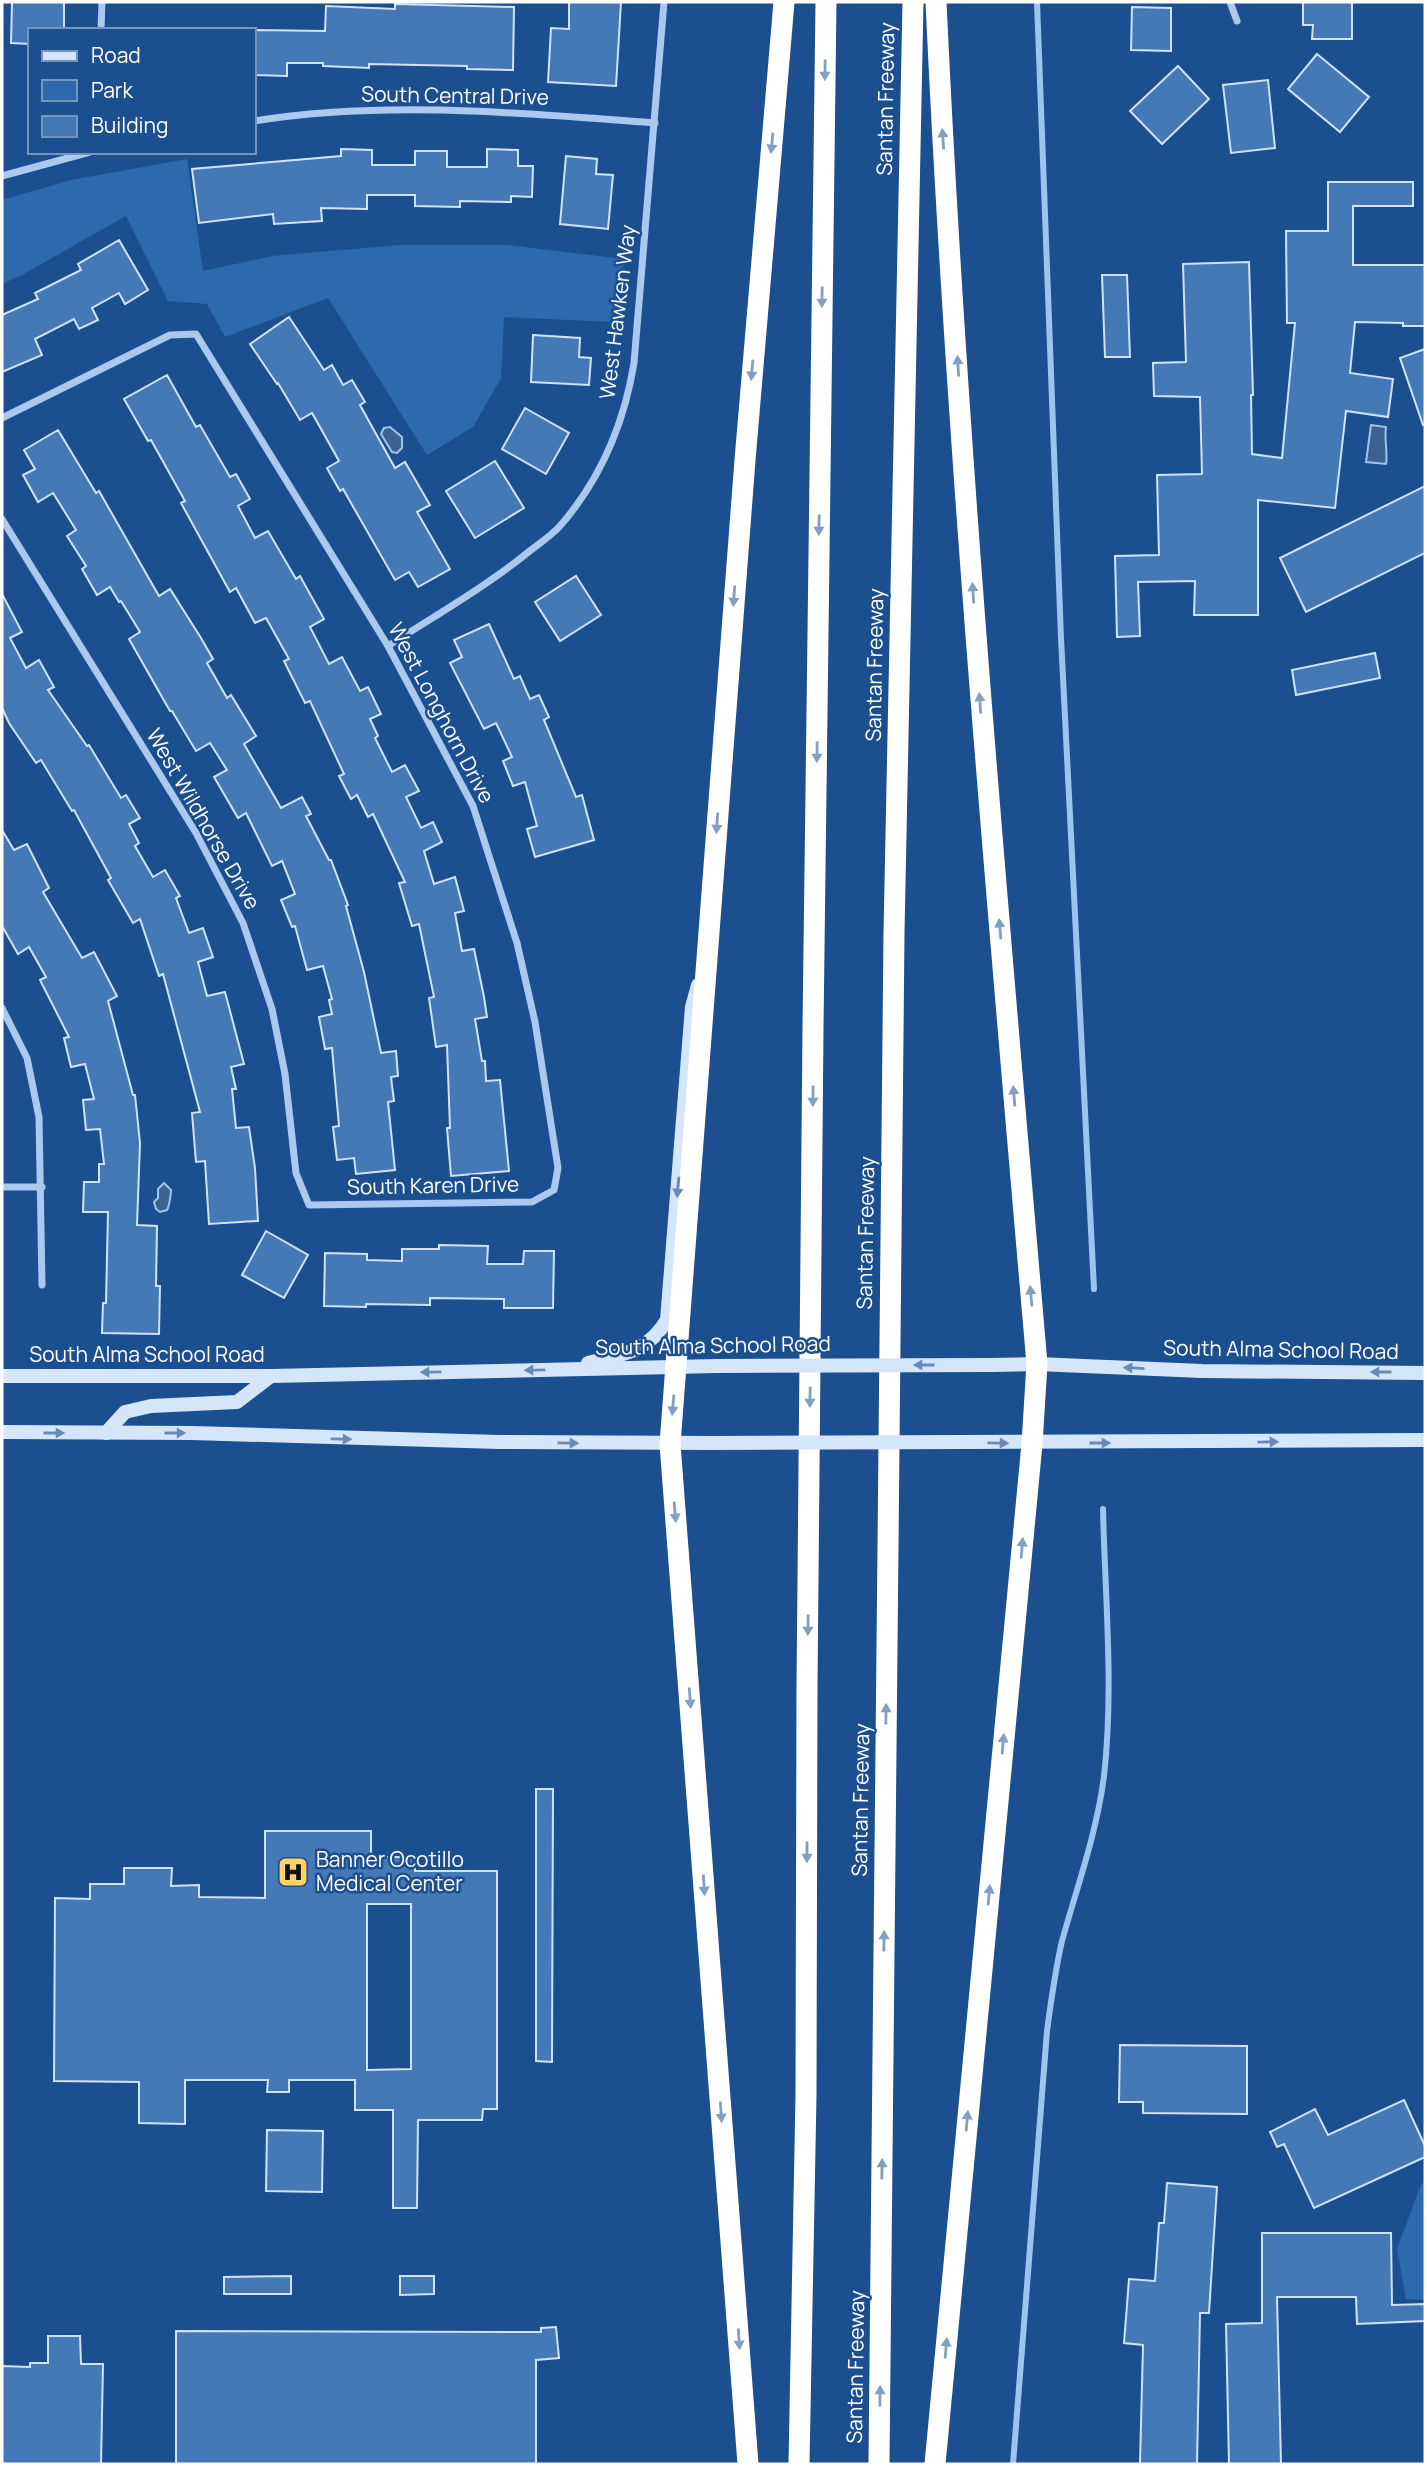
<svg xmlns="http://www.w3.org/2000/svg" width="1427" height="2466" viewBox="0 0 1427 2466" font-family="Manrope,sans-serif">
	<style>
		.green { fill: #2e69ad }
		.water { fill: #3c6290; stroke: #9cc4f0; stroke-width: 2 }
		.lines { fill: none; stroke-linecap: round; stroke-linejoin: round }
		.stream { stroke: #9cc4f0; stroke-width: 6 }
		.building { fill: #4478b7; stroke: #cfe3fa; stroke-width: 2; fill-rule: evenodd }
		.street { stroke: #a9c9ee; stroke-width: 7 }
		.secondary { stroke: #d6e6fa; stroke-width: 14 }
		.highway { stroke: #fff; stroke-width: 21 }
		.secondary-bridge { stroke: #d6e6fa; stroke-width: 14 }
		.oneway { fill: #829ec1 }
		.oneway2 { fill: #668bba }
		.labels { text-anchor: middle; stroke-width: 5; stroke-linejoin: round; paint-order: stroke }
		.street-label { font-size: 21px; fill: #fff; stroke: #1b4f8f }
		.poi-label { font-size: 21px; fill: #fff; stroke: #1b4f8f; text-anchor: start }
	</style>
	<rect width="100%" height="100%" fill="#1b4f8f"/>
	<g class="green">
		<polygon points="187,159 203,271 272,256 399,245 507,245 624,259 614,322 504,317 501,378 473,427 427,455 328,298 225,337 207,304 168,301 126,216 22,275 2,284 2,200 71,180"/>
		<polygon points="1425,2182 1425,2300 1406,2299 1397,2249 1421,2184"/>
	</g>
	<g class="water">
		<path d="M1371,425l15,2c-2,14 2,24 0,37l-20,-2z"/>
		<polygon points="390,427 402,437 402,448 397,453 392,452 381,434 384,428"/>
		<path d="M164,1183l7,7c0,3 -2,18 -4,20l-7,2 -4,-3 -2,-7 4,-4v-9z"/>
	</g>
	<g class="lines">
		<g class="stream">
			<polyline points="1037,2 1061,638 1094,1289"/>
			<path d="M1013,2464l34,-433c4,-30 8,-60 15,-90 15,-54 35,-109 42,-165 10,-88 1,-179 -1,-267"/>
		</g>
	</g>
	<g class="building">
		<polygon points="12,2 64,2 64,30 30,30 30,44 11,43"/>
		<polygon points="569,2 621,2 616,86 548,82 551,28 569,29"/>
		<polygon points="1303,2 1352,2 1352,39 1312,39 1313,25 1303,25"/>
		<polygon points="395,4 514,7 513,70 467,69 467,66 369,64 369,68 323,66 323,63 287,63 287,76 255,75 256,30 325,31 326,6 395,9"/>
		<polygon points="1132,7 1171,8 1171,51 1131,50"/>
		<polygon points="1317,54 1369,97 1340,132 1288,89"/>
		<polygon points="1178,66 1209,99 1162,144 1130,111"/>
		<polygon points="1268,80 1275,148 1231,153 1223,85"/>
		<polygon points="341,149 372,150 372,165 415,165 415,151 447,151 447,167 487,167 487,149 518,150 518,166 533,166 532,197 511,196 511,202 460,201 460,207 415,206 415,195 367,195 367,209 321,208 322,221 274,224 273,214 199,223 192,169 341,156"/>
		<polygon points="566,156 597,159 596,174 613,175 608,229 560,224"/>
		<polygon points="1328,182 1413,182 1413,206 1353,206 1353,265 1425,265 1425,326 1403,326 1403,323 1355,322 1350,373 1393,379 1388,417 1346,411 1335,508 1258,500 1258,615 1194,615 1195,581 1138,582 1140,636 1117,637 1115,556 1159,555 1157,475 1202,474 1200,397 1154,396 1153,363 1186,362 1183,264 1249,262 1253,395 1251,395 1252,454 1282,458 1295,323 1287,323 1286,231 1328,231"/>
		<polygon points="119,240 148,290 125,304 119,293 92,308 98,320 79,329 74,319 35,339 42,355 2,372 2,315 38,299 35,293 81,270 78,264"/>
		<polygon points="1102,275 1127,275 1130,357 1105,357"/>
		<polygon points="289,317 324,370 332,365 343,385 352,380 365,402 360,405 395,468 405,462 430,505 417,512 450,569 418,587 409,572 395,580 343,489 340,491 327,468 339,461 312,413 300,420 278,383 277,384 250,344"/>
		<polygon points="533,335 580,338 579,357 591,358 589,385 531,382"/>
		<polygon points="1425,349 1425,425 1423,425 1400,358"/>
		<polygon points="167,375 196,427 200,425 230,477 236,474 250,499 238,506 255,538 268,531 296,579 300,576 324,619 310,627 329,664 342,657 360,691 368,687 381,714 370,719 378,736 375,738 392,772 405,765 419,791 406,797 421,828 433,822 442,842 424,851 434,884 455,877 464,911 455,913 462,951 474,949 484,997 487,1017 475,1019 482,1061 485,1061 486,1081 500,1080 509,1171 451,1176 447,1128 450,1128 447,1045 436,1047 429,998 434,997 419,924 412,926 399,883 405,882 373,814 368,817 357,795 351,799 339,776 344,774 310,701 305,703 284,661 289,659 266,618 255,623 236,588 230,592 181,503 185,501 151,440 148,441 124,399"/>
		<polygon points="525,408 569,433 546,474 502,449"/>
		<polygon points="58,430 96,493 99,491 159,596 170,589 201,638 213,659 207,663 227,698 231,695 256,736 244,744 281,808 302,797 311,814 306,816 329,860 331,860 348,905 346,906 364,972 381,1053 396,1051 398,1076 391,1077 394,1101 388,1102 395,1170 356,1174 354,1158 337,1160 333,1127 339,1126 332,1048 325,1049 319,1017 332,1014 329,1000 332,999 323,966 307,970 295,926 292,927 281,900 295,894 282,861 272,866 246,813 238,818 214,777 227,770 210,743 196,751 172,711 170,711 129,639 140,632 121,601 119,602 110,587 97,595 82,569 86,566 67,536 76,530 53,493 38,502 23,475 35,469 24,450"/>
		<polygon points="495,461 524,508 475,538 446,491"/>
		<polygon points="1425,486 1425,553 1306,612 1280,558"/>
		<polygon points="576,576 601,615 560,641 535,602"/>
		<polygon points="2,594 22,632 10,638 26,668 39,660 54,687 48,690 87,746 89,745 121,798 126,795 140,818 129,824 139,843 135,846 153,877 165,870 180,896 176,898 189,933 203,928 213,957 198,962 207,996 225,992 244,1064 231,1067 236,1089 232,1089 236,1128 249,1127 255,1168 258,1221 209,1224 205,1161 196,1162 192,1113 200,1112 163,974 159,976 140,919 133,923 108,880 111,878 74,810 72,811 41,760 36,763 9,723 2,708"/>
		<polygon points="489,624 514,679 520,676 530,699 539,695 549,717 544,720 576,797 582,795 594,840 535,857 527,829 537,826 525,782 513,786 503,761 512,757 496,723 484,729 450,663 462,657 454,640"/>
		<polygon points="1375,653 1380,678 1296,695 1292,670"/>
		<polygon points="2,830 14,850 27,844 49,888 43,892 82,958 94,952 117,996 108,1001 133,1095 135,1095 140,1143 137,1225 157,1226 156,1286 160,1286 159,1334 102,1333 103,1303 106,1303 108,1212 83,1212 84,1182 99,1182 99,1164 104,1164 100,1129 86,1130 83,1100 94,1099 85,1064 71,1067 64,1038 69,1037 40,980 46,977 29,947 18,954 2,926"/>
		<polygon points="266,1231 308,1255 284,1298 242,1275"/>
		<polygon points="439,1245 488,1246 487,1264 523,1264 524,1251 554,1251 553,1308 504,1308 504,1299 430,1298 430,1305 366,1304 366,1307 324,1306 325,1253 367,1254 367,1260 402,1261 402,1249 439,1249"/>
		<polygon points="536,1789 553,1789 552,2062 536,2061"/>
		<path d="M265,1831h106v26h44v14h82v238h-14l-1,11h-64l-1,88h-24v-98h-38v-30h-66v12h-22l1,-12h-83v44l-46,-1v-41l-85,-1 1,-183 35,1v-15h34v-16h48l-1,18 28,-1v12l66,1zM367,1904h44v165l-44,1z"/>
		<polygon points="1120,2045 1247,2046 1247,2114 1143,2113 1143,2102 1119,2102"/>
		<polygon points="1404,2100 1425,2146 1425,2157 1314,2208 1284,2144 1277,2147 1270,2132 1315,2109 1328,2135"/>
		<polygon points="267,2130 323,2131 322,2192 266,2191"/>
		<polygon points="1167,2183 1217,2187 1209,2313 1200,2313 1197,2464 1140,2464 1143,2345 1124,2343 1129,2279 1155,2281 1159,2223 1164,2223"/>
		<polygon points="1262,2233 1391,2233 1392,2305 1425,2304 1425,2321 1357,2324 1356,2297 1277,2297 1281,2464 1229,2464 1226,2324 1262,2323"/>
		<polygon points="291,2276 291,2294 224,2294 224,2277"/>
		<polygon points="400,2276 434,2276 434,2294 400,2295"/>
		<polygon points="556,2327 559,2358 536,2360 536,2464 176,2464 176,2331 541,2332 541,2328"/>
		<polygon points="48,2336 80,2336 81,2364 103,2364 101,2464 2,2464 2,2366 30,2367 30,2363 48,2363"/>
	</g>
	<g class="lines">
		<g class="street">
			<polyline points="1230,2 1237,21"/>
			<polyline points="101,30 102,2"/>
			<path d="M254,121c132,-21 269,-8 401,2"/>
			<polyline points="2,176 90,152"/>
			<polyline points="2,418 170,335 196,334 388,646 473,806 517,943 535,1022 558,1168 554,1190 532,1202 309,1205 296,1173 285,1074 272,1009 243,923 196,833 2,519"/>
			<path d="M388,646c48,-31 99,-60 143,-96 9,-7 21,-15 29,-24 41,-47 64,-102 74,-163l30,-361"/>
			<polyline points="2,1008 27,1058 39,1117 42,1285"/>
			<polyline points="2,1187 42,1187"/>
		</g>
		<g class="secondary">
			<path d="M588,1363c35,-9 59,-10 79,-43l25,-313 6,-22"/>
			<polyline points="992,1365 1037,1364 1202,1371 1425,1373"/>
			<polyline points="2,1376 271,1376 717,1366"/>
			<polyline points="2,1432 192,1433 499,1442 714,1443"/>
			<polyline points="106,1433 125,1412 151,1406 237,1402 271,1376"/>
			<polyline points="964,1442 1425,1440"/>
		</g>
		<g class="highway">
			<polyline points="748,2464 670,1444 745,460 784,2"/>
			<polyline points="799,2464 806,2095 807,1688 813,1028 826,2"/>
			<polyline points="879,2464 894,933 913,2"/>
			<path d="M935,2464l97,-1020 5,-80c-39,-453 -80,-907 -101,-1362"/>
		</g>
		<g class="secondary-bridge">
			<polyline points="717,1366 992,1365"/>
			<polyline points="714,1443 964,1442"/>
		</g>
	</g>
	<defs><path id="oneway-solid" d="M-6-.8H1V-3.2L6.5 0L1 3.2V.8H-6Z" transform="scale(1.75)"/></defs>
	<g class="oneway">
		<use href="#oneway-solid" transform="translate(825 70) rotate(91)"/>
		<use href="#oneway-solid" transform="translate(943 139) rotate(-94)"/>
		<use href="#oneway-solid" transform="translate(772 143) rotate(95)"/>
		<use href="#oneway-solid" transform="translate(822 297) rotate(91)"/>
		<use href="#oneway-solid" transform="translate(958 366) rotate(-94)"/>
		<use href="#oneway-solid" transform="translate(752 370) rotate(95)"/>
		<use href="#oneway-solid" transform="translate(819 525) rotate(91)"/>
		<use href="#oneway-solid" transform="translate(973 593) rotate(-94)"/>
		<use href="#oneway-solid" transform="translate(734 596) rotate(94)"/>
		<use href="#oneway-solid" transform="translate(980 703) rotate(-94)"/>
		<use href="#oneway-solid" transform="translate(817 752) rotate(91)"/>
		<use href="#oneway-solid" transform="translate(717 823) rotate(94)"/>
		<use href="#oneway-solid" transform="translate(1000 929) rotate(-95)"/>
		<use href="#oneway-solid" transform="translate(813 1096) rotate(91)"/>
		<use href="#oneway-solid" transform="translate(1014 1096) rotate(-95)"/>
		<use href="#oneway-solid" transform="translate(1031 1296) rotate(-95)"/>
		<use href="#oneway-solid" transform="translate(810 1397) rotate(91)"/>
		<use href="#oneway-solid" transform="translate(673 1405) rotate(95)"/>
		<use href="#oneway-solid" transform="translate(675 1512) rotate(85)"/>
		<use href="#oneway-solid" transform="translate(1022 1548) rotate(-85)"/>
		<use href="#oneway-solid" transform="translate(808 1625) rotate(91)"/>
		<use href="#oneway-solid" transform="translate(690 1698) rotate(86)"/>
		<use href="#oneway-solid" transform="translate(886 1714) rotate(-89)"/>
		<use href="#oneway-solid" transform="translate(1003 1744) rotate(-85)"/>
		<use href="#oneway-solid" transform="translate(807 1852) rotate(90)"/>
		<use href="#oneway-solid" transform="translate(704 1885) rotate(86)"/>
		<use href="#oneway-solid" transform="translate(989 1895) rotate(-85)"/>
		<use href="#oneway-solid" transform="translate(884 1941) rotate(-89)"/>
		<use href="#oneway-solid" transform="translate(721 2112) rotate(86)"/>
		<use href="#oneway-solid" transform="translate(967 2121) rotate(-85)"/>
		<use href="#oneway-solid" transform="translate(882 2169) rotate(-89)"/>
		<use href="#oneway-solid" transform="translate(739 2339) rotate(86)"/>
		<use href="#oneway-solid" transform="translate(946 2348) rotate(-85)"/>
		<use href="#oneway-solid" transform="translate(880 2396) rotate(-89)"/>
	</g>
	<g class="oneway2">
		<use href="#oneway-solid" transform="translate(678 1187) rotate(95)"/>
		<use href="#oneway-solid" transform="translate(924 1365) rotate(180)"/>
		<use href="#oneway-solid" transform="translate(1134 1368) rotate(-177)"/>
		<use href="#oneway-solid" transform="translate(535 1370) rotate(179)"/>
		<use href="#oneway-solid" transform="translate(431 1372) rotate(179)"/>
		<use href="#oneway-solid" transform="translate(1381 1372) rotate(-180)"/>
		<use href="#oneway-solid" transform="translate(54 1433)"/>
		<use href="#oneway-solid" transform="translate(175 1433)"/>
		<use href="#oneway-solid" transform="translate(341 1439) rotate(1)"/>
		<use href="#oneway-solid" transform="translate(1268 1442) rotate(-1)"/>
		<use href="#oneway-solid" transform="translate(568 1443) rotate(1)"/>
		<use href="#oneway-solid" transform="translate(998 1443) rotate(1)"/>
		<use href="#oneway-solid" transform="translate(1100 1443)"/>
	</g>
	<defs>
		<g id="hospital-square" transform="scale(1.575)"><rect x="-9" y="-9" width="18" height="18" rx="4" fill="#ffd166" stroke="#1b4f8f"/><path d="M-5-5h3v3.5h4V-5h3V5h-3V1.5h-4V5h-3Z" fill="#111"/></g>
	</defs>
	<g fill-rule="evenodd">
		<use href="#hospital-square" x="293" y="1872"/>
	</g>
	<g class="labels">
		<g class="street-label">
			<text transform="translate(455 96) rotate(1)" y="7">South Central Drive</text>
			<text transform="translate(886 99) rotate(-89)" y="7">Santan Freeway</text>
			<text transform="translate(618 312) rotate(-83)" y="7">West Hawken Way</text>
			<text transform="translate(875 665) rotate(-89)" y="7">Santan Freeway</text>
			<text transform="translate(441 713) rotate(62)" y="7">West Longhorn Drive</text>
			<text transform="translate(203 819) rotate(60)" y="7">West Wildhorse Drive</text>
			<text transform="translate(433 1186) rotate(-1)" y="7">South Karen Drive</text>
			<text transform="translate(866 1233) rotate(-89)" y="7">Santan Freeway</text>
			<text transform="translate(713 1346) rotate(-1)" y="7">South Alma School Road</text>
			<text transform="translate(1281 1350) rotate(1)" y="7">South Alma School Road</text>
			<text x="147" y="1362">South Alma School Road</text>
			<text transform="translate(861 1800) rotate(-89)" y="7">Santan Freeway</text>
			<text transform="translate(856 2367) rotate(-89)" y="7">Santan Freeway</text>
		</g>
		<g class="poi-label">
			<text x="316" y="1867">Banner Ocotillo<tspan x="316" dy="24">Medical Center</tspan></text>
		</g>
	</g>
	<rect width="1427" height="2466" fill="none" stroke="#ffffff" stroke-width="7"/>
	<rect x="28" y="28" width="228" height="126" fill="#1b4f8f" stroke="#7695bc" stroke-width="2"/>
	<rect x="42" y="51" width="35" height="10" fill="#d6e6fa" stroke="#7695bc" stroke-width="2"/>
	<text x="91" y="63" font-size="21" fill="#ffffff">Road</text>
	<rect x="42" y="80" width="35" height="21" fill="#2e69ad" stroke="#7695bc" stroke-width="2"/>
	<text x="91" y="98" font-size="21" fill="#ffffff">Park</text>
	<rect x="42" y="116" width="35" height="21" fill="#4478b7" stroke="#7695bc" stroke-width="2"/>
	<text x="91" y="133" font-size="21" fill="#ffffff">Building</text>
</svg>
